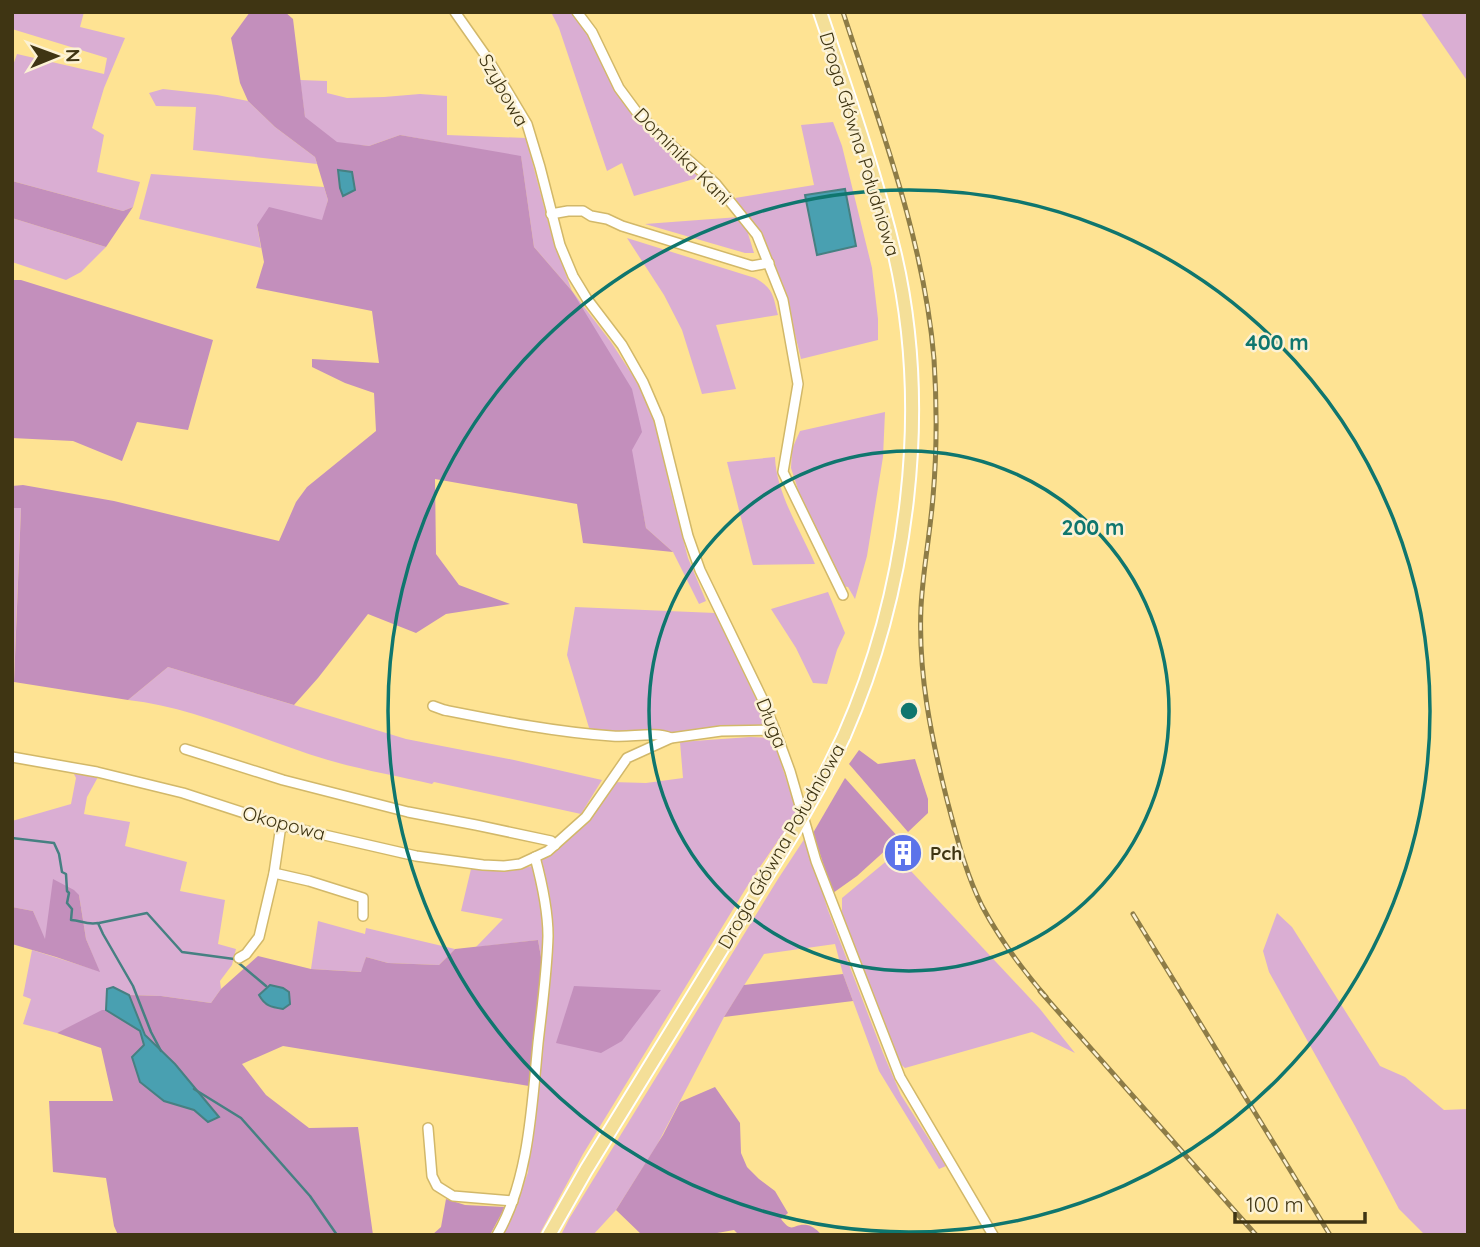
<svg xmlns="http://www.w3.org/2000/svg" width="1480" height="1247" viewBox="0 0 1480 1247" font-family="Quicksand,sans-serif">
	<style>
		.green { fill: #daaed3 }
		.forest { fill: #c38fbc }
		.water { fill: #49a0b1; stroke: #468082; stroke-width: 2 }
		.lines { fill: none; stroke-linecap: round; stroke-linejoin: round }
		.stream { stroke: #468082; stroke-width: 2.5 }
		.minor-casing { stroke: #d2b869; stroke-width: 12 }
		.major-casing { stroke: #fff; stroke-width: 16 }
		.minor { stroke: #fff; stroke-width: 9 }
		.major { stroke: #f4df98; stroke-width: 12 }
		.rail-casing { stroke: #8d7c47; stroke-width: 5 }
		.rail { stroke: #fcf2d4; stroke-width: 2.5; stroke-dasharray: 8; stroke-linecap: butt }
		.major-bridge-casing { stroke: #fff; stroke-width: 16; stroke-linecap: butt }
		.major-bridge { stroke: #f4df98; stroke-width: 12 }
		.ring { fill: none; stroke: #0f766e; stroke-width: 3.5 }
		.labels { text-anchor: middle; stroke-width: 5; stroke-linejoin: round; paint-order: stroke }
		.street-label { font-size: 19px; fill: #3f3513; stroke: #fcf2d4 }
		.poi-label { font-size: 19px; font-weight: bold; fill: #3f3513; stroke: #fcf2d4; text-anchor: start }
		.centre { fill: #0f766e; stroke: #fcf2d4; stroke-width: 3.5 }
		.ring-label { font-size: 21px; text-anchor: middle; font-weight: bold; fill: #0f766e; stroke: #fcf2d4; stroke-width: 5; stroke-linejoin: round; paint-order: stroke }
	</style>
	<rect width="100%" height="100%" fill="#fee393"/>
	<g class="green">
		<polygon points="12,12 84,12 80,27 125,38 104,88 92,128 104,135 97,172 140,182 133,207 123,211 12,181 12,68 17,54 104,74 107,58 12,29"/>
		<polygon points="551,12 575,12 586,27 625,104 653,133 671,148 701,177 634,196 622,163 607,171 559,28"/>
		<polygon points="1420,12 1468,12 1468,82"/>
		<polygon points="300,80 327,81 327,93 347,98 384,97 420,94 447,96 447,135 526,138 552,237 572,291 611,342 637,382 655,421 671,493 688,558 706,601 699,604 673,552 646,528 631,450 572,291 534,247 521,157 400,135 369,146 337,143 305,118"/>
		<polygon points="163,89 217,95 248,101 275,127 315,157 317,164 193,150 196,107 156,106 149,93"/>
		<path d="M833,122l9,24 30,122 6,51v21l-77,19c-14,-60 -28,-111 -66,-161l79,-13 -13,-60z"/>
		<polygon points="151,174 324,187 328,200 323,220 257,225 261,248 139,219"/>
		<polygon points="739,217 746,227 754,253 745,253 645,224"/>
		<polygon points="12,218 106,247 81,272 66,280 12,262"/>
		<path d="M627,238l128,40c19,11 18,18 23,37l-62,10 20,64 -34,5 -20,-64 -18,-35z"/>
		<polygon points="885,412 883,457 867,556 855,599 848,587 840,586 807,517 791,468 792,449 800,431"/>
		<path d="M775,457c1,36 26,74 40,107l-62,1 -1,-3 -25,-100z"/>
		<polygon points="21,507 12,725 12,508"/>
		<polygon points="828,592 845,633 837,650 827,684 813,683 796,648 771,609"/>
		<polygon points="575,607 715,613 767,722 763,726 715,728 672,735 662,731 616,734 590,731 567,655"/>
		<path d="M168,667l238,72 108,21 88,20 -21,34 -147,-32 -2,2c-34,-8 -70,-14 -104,-24 -67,-20 -130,-52 -200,-60z"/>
		<polygon points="750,737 773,738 797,813 751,880 583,1154 539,1235 503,1235 518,1201 528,1172 553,936 549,891 541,861 551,854 593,817 591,816 612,782 646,783 683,778 680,742"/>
		<polygon points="72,770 98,777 87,797 84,814 130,822 125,846 187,862 180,891 225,900 218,944 236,949 232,965 220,981 221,989 211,1003 161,996 129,995 113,987 107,989 106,1010 57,1033 23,1024 31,999 23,996 32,950 99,971 86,939 79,895 45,941 33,911 12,907 12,821 71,804 76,778"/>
		<polygon points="805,838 828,910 883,1053 901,1095 946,1166 939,1169 879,1071 843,974 835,944 764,954 724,1017 657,1145 616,1210 593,1235 561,1235 569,1219 778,879"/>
		<polygon points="895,854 1040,1009 1075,1053 1032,1032 905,1068 898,1062 849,939 842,912 842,898"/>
		<path d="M532,866c10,32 11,64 10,97l-4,-23 -62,7 27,-28 -42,-8 10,-42 40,2z"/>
		<polygon points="1277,913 1292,927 1380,1066 1405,1077 1444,1110 1468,1109 1468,1235 1425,1235 1399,1209 1355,1126 1269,972 1263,951"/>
		<polygon points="318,921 365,934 366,928 455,949 439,965 388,963 366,957 362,972 311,969"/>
	</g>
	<g class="forest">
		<polygon points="250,12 285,12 293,19 305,117 337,142 369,146 400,135 521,156 534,247 572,291 632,389 642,432 632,450 646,528 673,552 583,543 577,504 435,479 436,554 459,585 510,604 446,614 416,633 368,614 318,678 294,705 168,667 128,700 14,682 21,508 12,508 12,486 23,485 114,501 279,541 296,502 307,487 376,431 374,393 345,383 312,367 312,359 379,363 372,311 256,288 264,262 257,225 269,207 322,220 328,200 315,157 275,127 248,101 240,83 231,38"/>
		<polygon points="12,181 123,211 133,207 106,247 12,218"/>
		<polygon points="12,280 21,280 213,340 188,430 137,422 122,461 73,441 12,438"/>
		<polygon points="859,750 878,764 915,759 928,799 928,813 908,832 849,764"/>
		<polygon points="845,778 899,838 857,876 833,893 813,833"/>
		<polygon points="53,879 74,890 79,895 86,939 100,972 56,957 12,944 12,907 33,911 45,939"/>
		<polygon points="538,940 542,963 529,1086 283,1046 242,1064 266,1095 309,1128 358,1127 373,1235 118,1235 114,1226 106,1178 53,1172 49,1101 113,1101 101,1048 57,1033 102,1010 106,1010 140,1031 164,1101 194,1110 208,1122 218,1116 175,1064 145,1035 129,995 161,996 211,1003 221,989 258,956 311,969 361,972 366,957 388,963 439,965 455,949"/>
		<polygon points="843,974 853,1001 724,1017 744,985"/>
		<polygon points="574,986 661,990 622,1041 601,1053 556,1043"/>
		<path d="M715,1087l25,36 1,30 6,14 12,12 16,12 13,22 -7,6c12,16 12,4 26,6 6,1 11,6 15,10h-83l-5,-5 -28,5h-64l-26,-25 47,-75 17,-33z"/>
		<polygon points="446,1199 465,1205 505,1207 490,1235 432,1235 441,1227"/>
	</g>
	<g class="water">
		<polygon points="338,170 352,172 355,190 343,196 340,188"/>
		<polygon points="845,189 856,246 817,255 805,195"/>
		<path d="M270,985l13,3 6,4 1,12 -7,5c-12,-2 -18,-3 -24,-14z"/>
		<polygon points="113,987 129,995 145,1035 175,1064 219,1117 208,1122 194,1110 164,1101 140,1082 132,1057 144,1045 140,1031 106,1010 107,989"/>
	</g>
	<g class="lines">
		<g class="stream">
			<path d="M12,838l42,5 5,11 3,18 4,2 1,17 2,2 -2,10 5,6 -1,11c10,0 14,5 27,3l5,11 30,52 18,46 10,19"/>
			<polyline points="99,923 147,913 182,952 234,959 266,986"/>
			<polyline points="194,1089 241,1118 310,1196 337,1235"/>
		</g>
		<g class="minor-casing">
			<g id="minor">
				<polyline points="455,12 488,59 527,124 540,167 560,245 573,276 587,299 622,345 643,382 659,419 688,536 700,570 762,698 775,730 790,771 816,861 900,1077 993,1235"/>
				<polyline points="577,12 592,32 619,88 636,111 662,137 716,184 757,235 783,300 798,384 783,472 843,595"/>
				<polyline points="551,214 568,211 583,211 591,216 607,219 622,226 752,266 769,263"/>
				<path d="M433,706l11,4c56,11 111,22 168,26 19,2 41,-5 59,2"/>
				<polyline points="185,749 283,780 408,812 476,825 551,841 555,845"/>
				<polyline points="12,757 97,772 183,793 281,825 416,856 483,865 504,866 520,864 548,851 586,817 627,758 671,738 721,731 775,730"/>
				<polyline points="274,873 309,881 363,898 363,916"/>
				<polyline points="239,958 246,954 259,937 274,873 281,825"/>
				<polyline points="428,1128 432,1176 437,1186 453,1196 513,1201"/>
				<path d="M497,1235c32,-54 35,-131 41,-192 4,-36 9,-71 10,-107 0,-26 -6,-53 -13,-79"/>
			</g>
		</g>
		<g class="major-casing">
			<g id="major">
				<path d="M820,12c27,80 55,160 75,243 36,156 13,335 -51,481"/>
				<polyline points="549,1235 586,1170 793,833"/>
			</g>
		</g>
		<use href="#minor" class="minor"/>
		<use href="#major" class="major"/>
		<g class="rail-casing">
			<g id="rail">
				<path d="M843,12c37,114 81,227 91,347 3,46 3,92 -1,138 -3,37 -10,73 -12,110 -3,67 10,129 26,193 10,37 18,72 35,106 17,32 40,63 64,91"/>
				<polyline points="1133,914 1330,1235"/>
				<polyline points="1040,991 1256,1235"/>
			</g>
		</g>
		<use href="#rail" class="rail"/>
		<g class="major-bridge-casing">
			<polyline id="major-bridge" points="793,833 820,785 844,736"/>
		</g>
		<use href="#major-bridge" class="major-bridge"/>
	</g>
	<g class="ring">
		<circle cx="909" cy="711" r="260"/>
		<circle cx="909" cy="711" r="521"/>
	</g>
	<defs>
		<g id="building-disc" transform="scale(2.0125)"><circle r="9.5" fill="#5c73ea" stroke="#fcf2d4"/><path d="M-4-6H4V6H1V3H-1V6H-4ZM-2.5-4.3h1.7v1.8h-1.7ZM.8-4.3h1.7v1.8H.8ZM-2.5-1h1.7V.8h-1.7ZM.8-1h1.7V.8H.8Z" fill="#fff"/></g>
	</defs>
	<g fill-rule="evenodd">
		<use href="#building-disc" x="903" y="853"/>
	</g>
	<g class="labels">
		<g class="street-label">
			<text transform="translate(504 90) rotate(60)" y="7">Szybowa</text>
			<text transform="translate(860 144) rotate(73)" y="7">Droga Główna Południowa</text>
			<text transform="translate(683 156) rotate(45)" y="7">Dominika Kani</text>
			<text transform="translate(772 723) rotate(68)" y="7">Długa</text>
			<text transform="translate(284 823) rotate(15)" y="7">Okopowa</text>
			<text transform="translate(781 846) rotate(-60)" y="7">Droga Główna Południowa</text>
		</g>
		<g class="poi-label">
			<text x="930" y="860">Pch</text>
		</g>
	</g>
	<circle cx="909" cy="711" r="10" class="centre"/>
	<g class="ring-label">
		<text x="1277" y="350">400 m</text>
		<text x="1093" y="535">200 m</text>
	</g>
	<rect width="1480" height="1247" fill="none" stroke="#3f3513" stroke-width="28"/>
	<g transform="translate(56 56) rotate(89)" stroke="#fcf2d4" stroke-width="5" paint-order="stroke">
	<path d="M0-5L12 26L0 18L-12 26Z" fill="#3f3513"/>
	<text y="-10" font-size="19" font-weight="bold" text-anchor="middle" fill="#3f3513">N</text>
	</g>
	<path d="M1235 1212v10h130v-10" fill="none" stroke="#3f3513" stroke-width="3.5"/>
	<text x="1246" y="1212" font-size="21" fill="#3f3513" stroke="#fcf2d4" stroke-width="5" paint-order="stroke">100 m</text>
</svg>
